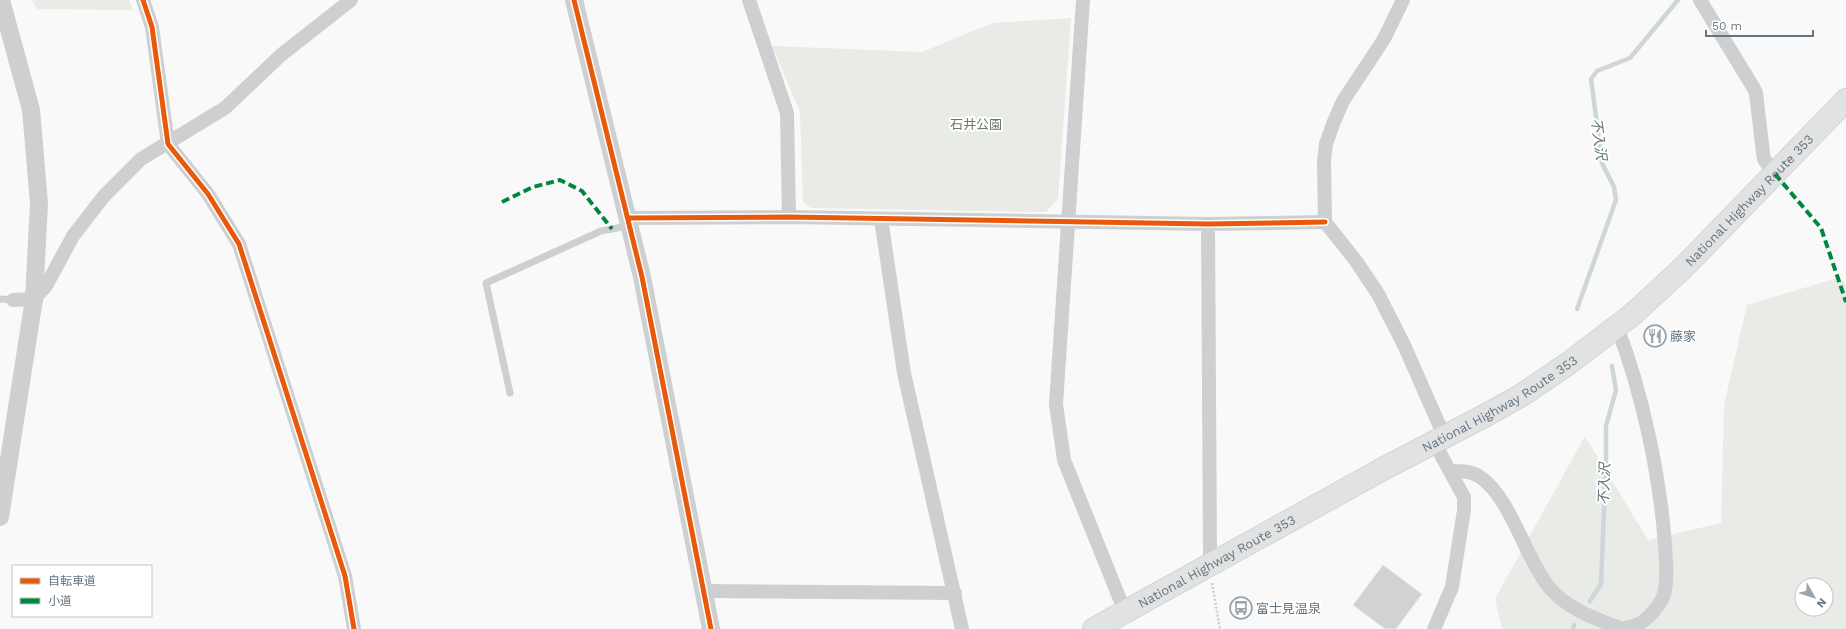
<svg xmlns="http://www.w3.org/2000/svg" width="1846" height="629" viewBox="0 0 1846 629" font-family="'Work Sans','Noto Sans JP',sans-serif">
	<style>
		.green { fill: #e8ebe6; fill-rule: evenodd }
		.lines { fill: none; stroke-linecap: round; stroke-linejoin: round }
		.stream { stroke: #ced6d9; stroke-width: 4.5 }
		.building { fill: #d0d2d3; stroke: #e8e8e8 }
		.trunk-casing { stroke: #d5d6d6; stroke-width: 24 }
		.path { stroke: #cbcccd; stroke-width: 2.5; stroke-dasharray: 2 2; stroke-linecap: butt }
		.service { stroke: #cecfd0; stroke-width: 7 }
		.minor { stroke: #cecfd0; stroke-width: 14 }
		.tertiary { stroke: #cecfd0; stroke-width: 18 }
		.trunk { stroke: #e1e2e2; stroke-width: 22 }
		.quiet { stroke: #00873e; stroke-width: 4; stroke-dasharray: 8 4; stroke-linecap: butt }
		.cycleway-casing { stroke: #fff; stroke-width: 8 }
		.cycleway { stroke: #e8590c; stroke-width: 5 }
		.labels { text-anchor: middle; stroke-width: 4; stroke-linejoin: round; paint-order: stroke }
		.park-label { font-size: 13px; fill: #687a64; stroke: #fff }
		.street-label { font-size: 13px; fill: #657683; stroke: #fff }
		.poi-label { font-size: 13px; fill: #657683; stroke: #fff; text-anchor: start }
		.water-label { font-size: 14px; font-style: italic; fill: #60757c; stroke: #fff }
	</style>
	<rect width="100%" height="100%" fill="#f9f9f9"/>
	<g class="green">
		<polygon points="32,0 129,0 133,10 37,9"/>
		<polygon points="1071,18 1058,199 1046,212 811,208 803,202 800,112 772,46 922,52 993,23"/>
		<path d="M1834,279l10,2 2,6v342h-344l-7,-30 90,-163 63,104 73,-17 3,-118 23,-100zM1802,585h24v24h-24z"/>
	</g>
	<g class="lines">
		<g class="stream">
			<polyline points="1577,309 1616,200 1614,187 1602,163 1591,79 1597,71 1630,58 1678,0"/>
			<polyline points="1590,601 1601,584 1606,464 1606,426 1616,390 1612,366"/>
			<polyline points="1573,629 1574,625"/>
		</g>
	</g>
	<polygon class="building" points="1383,565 1422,594 1396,629 1385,629 1353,605"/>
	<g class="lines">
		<g class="trunk-casing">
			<g id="trunk">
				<path id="s1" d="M1094,629l287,-159 107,-56 34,-19 47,-32 63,-48 52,-48 162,-167"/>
			</g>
		</g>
		<polyline class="path" points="1212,583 1220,629"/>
		<g class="service">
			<polyline points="0,299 13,300"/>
			<polyline points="510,393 486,283 601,231 628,226"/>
		</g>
		<g class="minor">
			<polyline points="143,0 152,27 168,144 208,194 239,244 345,576 354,629"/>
			<polyline points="749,0 787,113 789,217"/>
			<polyline points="1083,0 1056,404 1064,460 1125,612"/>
			<polyline points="1403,0 1384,39 1343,101 1333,124 1326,144 1324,161 1325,222 1356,261 1378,294 1404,345 1445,438"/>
			<polyline points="1700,0 1753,87 1756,93 1763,153 1764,159 1775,174"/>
			<polyline points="629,218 789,217 1208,224 1325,222"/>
			<polyline points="881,219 904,373 962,629"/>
			<polyline points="1208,224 1210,554 1213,563"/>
			<polyline points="13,300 34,299 46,286 73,236 104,196 141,159 225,108 281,55 351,0"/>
			<path d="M1451,471c10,0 21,0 29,6 31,21 45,80 68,109 18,23 49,33 74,43 6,-2 15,-3 20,-7 9,-6 19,-18 22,-28 4,-15 2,-33 1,-49 -5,-69 -23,-154 -48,-218"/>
			<polyline points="703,591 955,593"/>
			<polyline points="1434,629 1452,587 1464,510 1464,497 1435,444"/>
		</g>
		<g class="tertiary">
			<polyline points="574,0 642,277 711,629"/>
			<polyline points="0,517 34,299 39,203 31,110 1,0"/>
		</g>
		<use href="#trunk" class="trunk"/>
		<g class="quiet">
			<polyline points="1775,174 1821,228 1846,302"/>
			<polyline points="502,202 533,187 560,180 582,191 612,229"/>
		</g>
		<g class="cycleway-casing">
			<g id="cycleway">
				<polyline points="143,0 152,27 168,144 208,194 239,244 345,576 354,629"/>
				<polyline points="574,0 642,277 711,629"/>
				<polyline points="629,218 789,217 1208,224 1325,222"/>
			</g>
		</g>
		<use href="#cycleway" class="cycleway"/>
	</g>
	<defs>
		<g id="restaurant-ring" transform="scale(1.15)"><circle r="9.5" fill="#fff" stroke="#99a4ac" stroke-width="1.5"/><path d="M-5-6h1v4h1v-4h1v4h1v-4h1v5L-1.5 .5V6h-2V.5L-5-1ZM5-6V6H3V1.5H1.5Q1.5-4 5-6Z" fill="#99a4ac"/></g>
		<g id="bus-ring" transform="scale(1.15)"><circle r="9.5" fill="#fff" stroke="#99a4ac" stroke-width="1.5"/><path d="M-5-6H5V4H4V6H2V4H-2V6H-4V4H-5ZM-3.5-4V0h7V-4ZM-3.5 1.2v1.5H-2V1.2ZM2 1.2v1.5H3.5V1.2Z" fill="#99a4ac"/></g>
	</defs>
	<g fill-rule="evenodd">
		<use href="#restaurant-ring" x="1655" y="336"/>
		<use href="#bus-ring" x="1241" y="608"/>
	</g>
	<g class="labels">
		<g class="park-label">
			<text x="976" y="129">石井公園</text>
		</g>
		<g class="street-label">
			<text dy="5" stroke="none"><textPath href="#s1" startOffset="788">National Highway Route 353</textPath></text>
			<text dy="5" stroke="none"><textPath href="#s1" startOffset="464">National Highway Route 353</textPath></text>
			<text dy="5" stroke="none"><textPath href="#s1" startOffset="140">National Highway Route 353</textPath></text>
		</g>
		<g class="poi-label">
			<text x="1670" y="341">藤家</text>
			<text x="1256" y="613">富士見温泉</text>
		</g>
		<g class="water-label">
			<text transform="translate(1599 139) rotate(82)" y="5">不入沢</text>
			<text transform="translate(1604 484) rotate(-88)" y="5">不入沢</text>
		</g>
	</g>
	<rect x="12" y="565" width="140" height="52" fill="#ffffff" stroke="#c1c8cd"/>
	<rect x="20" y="578" width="20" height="6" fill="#e8590c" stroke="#c1c8cd"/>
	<text x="48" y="585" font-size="12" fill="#657683">自転車道</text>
	<rect x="20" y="598" width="20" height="6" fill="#00873e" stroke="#c1c8cd"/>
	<text x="48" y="605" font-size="12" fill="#657683">小道</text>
	<g transform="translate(1814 597) rotate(129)"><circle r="19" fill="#ffffff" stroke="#c1c8cd"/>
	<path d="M0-3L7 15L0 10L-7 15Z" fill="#99a4ac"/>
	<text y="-6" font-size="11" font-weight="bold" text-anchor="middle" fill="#657683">N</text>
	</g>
	<path d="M1706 30v6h107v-6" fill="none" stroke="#657683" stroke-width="2"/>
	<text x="1712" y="30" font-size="12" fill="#657683" stroke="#ffffff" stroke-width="3" paint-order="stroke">50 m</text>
</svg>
